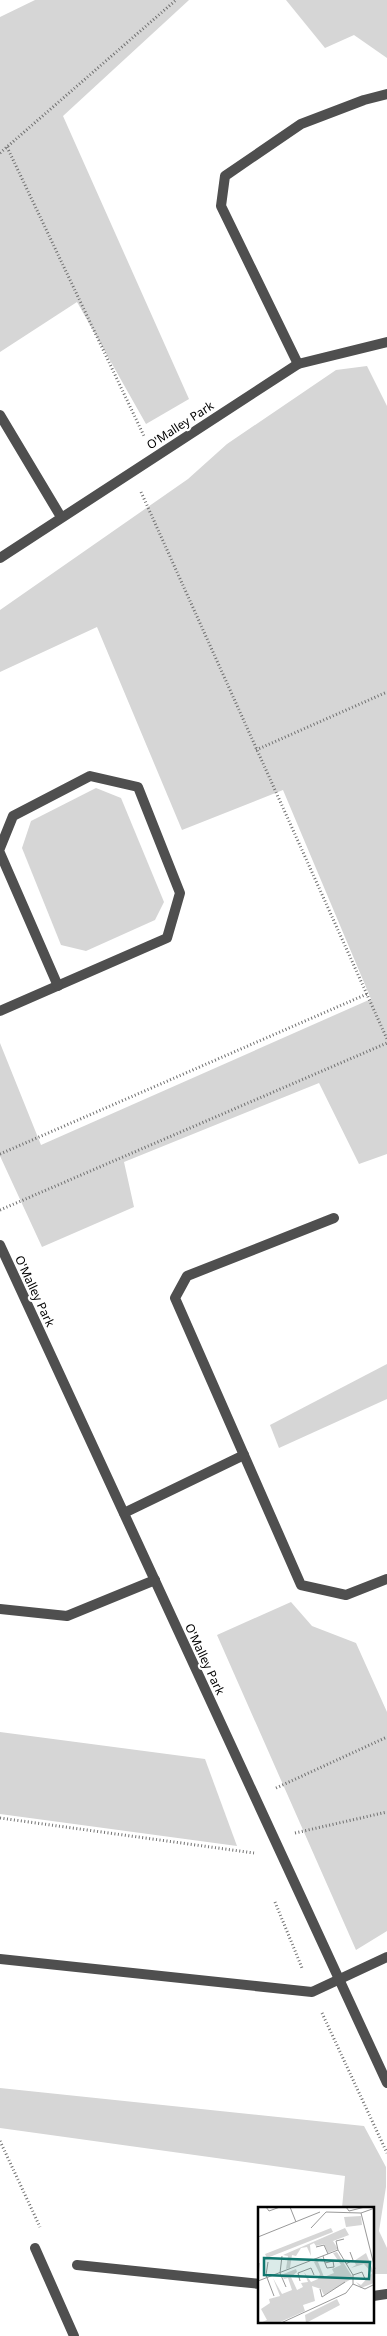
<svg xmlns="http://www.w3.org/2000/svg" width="387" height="2336" font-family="'Noto Sans',sans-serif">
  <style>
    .green { fill: #d6d6d6 }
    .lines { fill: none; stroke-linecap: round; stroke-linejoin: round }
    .path { stroke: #717171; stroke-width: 3; stroke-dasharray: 1 2.5; stroke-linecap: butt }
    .minor { stroke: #4f4f4f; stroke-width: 10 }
    .labels { text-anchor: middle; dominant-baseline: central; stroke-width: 4.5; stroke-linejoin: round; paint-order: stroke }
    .street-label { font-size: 12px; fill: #000; stroke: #fff }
    .inset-road { fill: none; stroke: #999; stroke-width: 1 }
    .view { fill: #0f766e; fill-opacity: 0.15; stroke: #0f766e; stroke-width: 2.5 }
    .inset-edge { fill: none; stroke: #000; stroke-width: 2.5 }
  </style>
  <rect width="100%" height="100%" fill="#fff"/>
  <g class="green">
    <polygon points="35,0 189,0 63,116 189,399 146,424 77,302 0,352 0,17"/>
    <polygon points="286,0 387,0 387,58 354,35 325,48"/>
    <polygon points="367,366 387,406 387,1154 359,1164 319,1083 124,1162 134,1207 42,1247 0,1156 0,1043 41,1145 371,999 283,790 182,830 97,627 0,672 0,610 188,479 227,444 336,370"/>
    <polygon points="96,788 121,798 164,902 155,920 86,951 61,945 22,848 31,821"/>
    <polygon points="387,1364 387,1399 279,1448 270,1425"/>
    <polygon points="291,1602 312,1626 356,1643 387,1712 387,1931 356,1950 217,1635"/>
    <polygon points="0,1732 205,1759 237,1846 0,1814"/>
    <polygon points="0,2088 364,2126 386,2167 386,2187 379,2231 387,2248 387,2274 373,2274 373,2208 342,2208 345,2176 0,2128"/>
  </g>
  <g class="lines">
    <g class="path">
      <polyline points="7,147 144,436"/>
      <polyline points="0,153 176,0"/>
      <polyline points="141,492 387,1039"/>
      <polyline points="256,750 387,692"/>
      <polyline points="0,1154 367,994"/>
      <polyline points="0,1210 387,1043"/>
      <polyline points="276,1788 387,1737"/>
      <polyline points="0,1818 254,1853"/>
      <polyline points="295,1833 387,1812"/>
      <polyline points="275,1902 302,1968"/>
      <polyline points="322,2013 387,2153"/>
      <polyline points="0,2141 40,2227"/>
    </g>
    <g class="minor">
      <polyline points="298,364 221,206 225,176 301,124 364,100 387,94"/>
      <polyline points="0,415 61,517"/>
      <polyline points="0,558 298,364 387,342"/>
      <polyline points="0,848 13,816 90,776 138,787 180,893 167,938 0,1011"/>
      <polyline points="0,853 58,986"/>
      <polyline points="334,1218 187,1276 175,1298 301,1585 346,1595 387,1579"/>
      <polyline points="0,1245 387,2083"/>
      <polyline points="124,1513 244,1455"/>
      <polyline points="0,1609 67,1616 155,1580"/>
      <polyline points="0,1959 312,1992 387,1957"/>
      <polyline points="35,2248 74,2336"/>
      <polyline points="77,2265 260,2284"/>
      <polyline points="373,2296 387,2294"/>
    </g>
  </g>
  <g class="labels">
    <g class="street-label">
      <text transform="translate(180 425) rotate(-33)">O'Malley Park</text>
      <text transform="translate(35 1291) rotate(65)">O'Malley Park</text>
      <text transform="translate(205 1659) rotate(65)">O'Malley Park</text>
    </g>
  </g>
  <g transform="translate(258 2207)">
    <rect width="116" height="116" fill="#fff"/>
    <path d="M103,9L104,18L88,20L86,10ZM73,21L75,25L9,51L7,47ZM87,21L91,28L75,34L80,42L70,46L66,37L58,39L56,36L52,38L53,49L49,40L43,41L38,49L34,48L32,61L28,62L30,49L25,48ZM79,45L95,71L66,88L63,82L54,79L57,94L45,98L47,104L20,116H2L9,113L3,102L12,96L11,92L22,89L15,71L24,87L34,83L30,71L26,72L23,68L38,62L39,65L33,70L39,83L45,80L43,76L50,75L46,65L53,75L60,72L62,67L56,55L64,51L60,55L66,70L76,66L74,62L83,58L75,46ZM108,46L116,66V76L103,81L98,75L103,78L114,66L106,57L93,61L98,58L96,54ZM79,92L82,98L48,116L47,108Z" fill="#d6d6d6"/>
    <path class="inset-road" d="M8,0L11,4L22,0M32,0L38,15M88,0L91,4L107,0M103,6L117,62M53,21L68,5L103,6L117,1M0,30L62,5M58,40L66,38L70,47M80,43L78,34L86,32M24,49L22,66L28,80M65,49L67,56L69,61L76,60L75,54L67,56M10,55L8,68L16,89M88,57L95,53L92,45M95,68L104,65L107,72M0,74L80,43L95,68V77L88,86L23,116M0,74L1,56M42,74L40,66L53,61L56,68M95,77L107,82L117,77M62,82L64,90L87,75"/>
    <path class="view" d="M6,51L112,55L111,72L6,68Z"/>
    <rect width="116" height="116" class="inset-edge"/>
  </g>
</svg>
